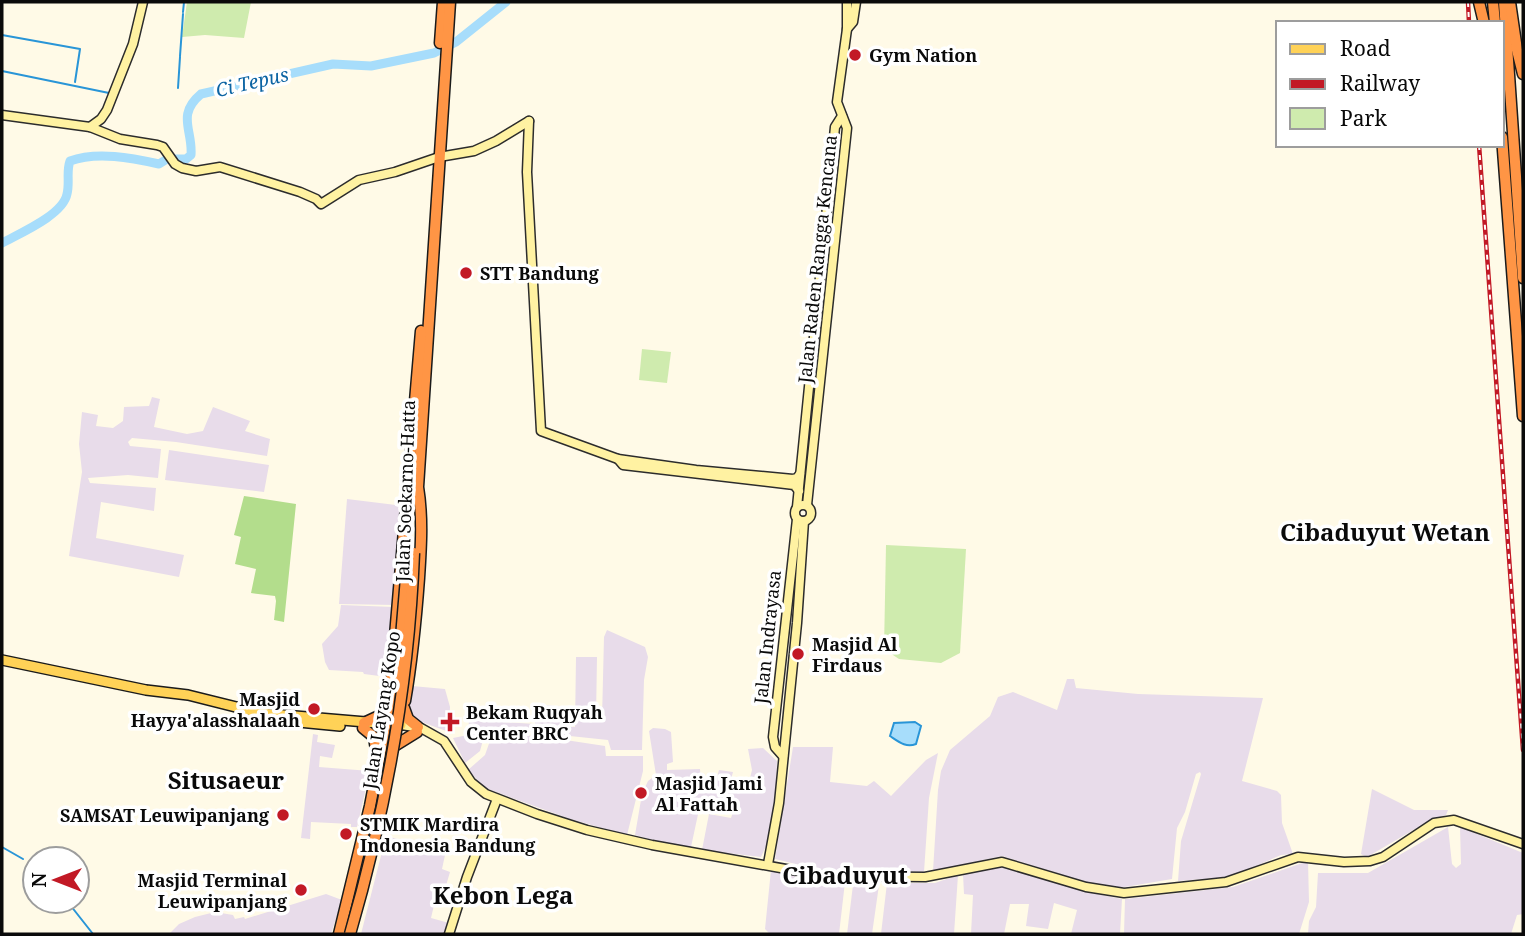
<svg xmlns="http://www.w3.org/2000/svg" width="1525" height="936" font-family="'Noto Serif',serif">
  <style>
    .industrial { fill: #e8dcea }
    .green { fill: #cfebae }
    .forest { fill: #b3dd8c }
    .water { fill: #a7ddfb; stroke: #2995d7; stroke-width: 2 }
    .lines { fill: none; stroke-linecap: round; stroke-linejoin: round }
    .stream { stroke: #2995d7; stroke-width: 2 }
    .river { stroke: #a7ddfb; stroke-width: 9 }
    .secondary-casing { stroke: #2c2c2c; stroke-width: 11 }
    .primary-casing { stroke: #1b1b1b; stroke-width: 12 }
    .highway-casing { stroke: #1b1b1b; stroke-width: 13 }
    .secondary { stroke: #fff2a2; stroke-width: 8 }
    .primary { stroke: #ffd257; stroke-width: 9 }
    .highway { stroke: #ff9545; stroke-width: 10 }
    .rail-casing { stroke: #c21925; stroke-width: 4.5 }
    .rail { stroke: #fff; stroke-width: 2; stroke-dasharray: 5; stroke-linecap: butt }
    .highway-bridge-casing { stroke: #1b1b1b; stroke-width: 13; stroke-linecap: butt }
    .highway-bridge { stroke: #ff9545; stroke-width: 10 }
    .poi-dot { fill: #c21925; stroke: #fff; stroke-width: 2.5 }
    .labels { text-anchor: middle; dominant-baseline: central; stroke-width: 7; stroke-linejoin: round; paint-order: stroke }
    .poi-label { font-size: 18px; font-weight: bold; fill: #0a0a0a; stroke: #fff; text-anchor: start }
    .street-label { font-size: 18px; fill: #0a0a0a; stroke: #fff }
    .water-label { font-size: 19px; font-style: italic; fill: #0c64a3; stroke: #fff }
    .district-label { font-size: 24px; font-weight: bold; fill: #0a0a0a; stroke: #fff }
  </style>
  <rect width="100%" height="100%" fill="#fffae7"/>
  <g class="industrial">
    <polygon points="152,397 160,399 154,427 187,434 203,431 213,407 250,421 245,431 270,439 267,456 176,442 132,438 128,442 130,446 161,449 158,478 128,475 88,478 90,483 156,488 154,511 101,502 96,538 184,555 179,577 69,556 82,472 79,444 82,412 98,415 96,426 113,428 123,421 124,407 149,406"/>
    <polygon points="169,450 269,465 264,492 165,480"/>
    <polygon points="347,499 404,506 395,605 339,604"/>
    <polygon points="341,605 394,607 387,677 364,674 363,672 329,670 325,662 322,644 338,626"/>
    <polygon points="607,630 645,647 648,657 644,680 642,750 611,750 608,740 494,728 486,729 480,751 465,763 453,738 468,735 469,720 535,724 536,704 564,707 564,726 575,727 576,657 597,657 596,718 602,719 604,637"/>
    <polygon points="1067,679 1074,679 1076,688 1138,694 1263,698 1242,781 1277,791 1281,795 1282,823 1293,854 1281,855 1231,877 1178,881 1181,841 1201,774 1200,772 1196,774 1185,812 1177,828 1172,879 1119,888 1092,884 1002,856 933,871 938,790 941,771 950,750 990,716 998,697 1013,692 1057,710"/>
    <polygon points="412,686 445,689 450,707 449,732 408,717"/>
    <polygon points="653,728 665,729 671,732 673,762 667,764 667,770 700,769 701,783 714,788 719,770 733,772 730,783 748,786 752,770 748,749 763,748 777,761 775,827 761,857 702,850 709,814 731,818 733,812 708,802 700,805 691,847 674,846 635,835 642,794 648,781 656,775 649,731"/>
    <polygon points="313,734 318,735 317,742 335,745 332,758 320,756 319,767 370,771 357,827 351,827 351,824 311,822 310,839 301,838"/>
    <polygon points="492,735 539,736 605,746 606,756 643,756 643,771 627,835 570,819 485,788 468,770 485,755"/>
    <polygon points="793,747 833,747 830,782 867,786 874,781 891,796 926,760 938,753 929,798 924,872 820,870 775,859"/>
    <polygon points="1372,789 1414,810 1448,810 1446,815 1427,822 1367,857 1361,854"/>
    <polygon points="1448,827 1452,864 1456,868 1461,864 1460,827 1523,853 1523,914 1517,915 1511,934 1308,934 1309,921 1316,907 1318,873 1368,873"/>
    <polygon points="386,836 440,850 440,853 445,855 442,869 450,872 445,889 438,888 431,918 449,923 446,934 361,934"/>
    <polygon points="1308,861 1309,902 1299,934 1124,934 1125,899 1233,887"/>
    <polygon points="1005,867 1087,892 1122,899 1120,934 1071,934 1077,910 1054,903 1048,929 1026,926 1029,904 1010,904 1004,934 971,934 973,895 964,894 963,874 983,868"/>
    <polygon points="771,870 820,883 845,882 839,934 770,934 765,929"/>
    <polygon points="958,875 954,934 881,934 887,883 935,883"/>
    <polygon points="853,885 879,885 872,934 847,934"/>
    <polygon points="326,894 342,900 331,934 169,934 179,924 195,917 215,912 233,915 235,919 244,917 245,919"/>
  </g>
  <g class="green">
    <polygon points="187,2 251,2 244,38 205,35 182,37"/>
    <polygon points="642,349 671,352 667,383 639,380"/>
    <polygon points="886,545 966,549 960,653 941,663 899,659 884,649"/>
  </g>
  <polygon class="forest" points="244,496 296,504 284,622 274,620 276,601 275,596 251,593 256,569 235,564 241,537 234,535"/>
  <path class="water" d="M915,722L921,726L916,744C906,748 899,742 890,736L894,723Z"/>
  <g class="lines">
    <g class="stream">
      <polyline points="183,12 184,2"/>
      <polyline points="2,35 80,49 75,82"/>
      <polyline points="180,56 183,14"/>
      <polyline points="2,71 109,93"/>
      <polyline points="178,88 180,57"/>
      <polyline points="2,847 23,859"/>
      <polyline points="31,863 35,865"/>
      <polyline points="67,901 93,934"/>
    </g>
    <path class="river" d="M2,243C20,233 63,215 67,194C70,182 66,172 70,161C97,151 132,158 159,164L167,159H186L191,155C193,130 176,115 201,94L333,64L371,66L434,53L456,42L506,2"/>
    <defs>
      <g id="secondary">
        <polyline points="847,29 853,22 856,2"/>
        <polyline points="2,115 90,127 120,139 157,145 163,147 175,164 182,168 196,171 220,167 300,192 316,199 321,204 359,180 395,172 439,157 474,151 496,141 529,121"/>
        <polyline points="529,121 527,172 541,431 618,459 696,470 793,479 797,478 800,474"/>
        <polyline points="90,127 101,119 107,110 133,44 143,2"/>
        <polyline points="618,459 623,465 794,485 799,491"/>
        <circle cx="803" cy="513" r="8"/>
        <polyline points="807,505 847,128 837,102 847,29 847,2"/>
        <polyline points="797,507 835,127 842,116"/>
        <polyline points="401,725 421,728 444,741 471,782 486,794 537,814 587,830 652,845 825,876 925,877 1002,862 1086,887 1124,893 1226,882 1298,857 1344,862 1370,861 1383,857 1434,823 1454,820 1523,844"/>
        <polyline points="783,756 775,747 773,737 797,519"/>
        <polyline points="768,864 779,803 797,623 804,521"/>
        <polyline points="449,934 467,877 497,799"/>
      </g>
      <g id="primary">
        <polyline points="2,660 146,690 188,695 260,713 401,725"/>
        <polyline points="257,718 340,726"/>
      </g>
      <g id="highway">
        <polyline points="1479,2 1484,23"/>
        <polyline points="1493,2 1495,23"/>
        <polyline points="1504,2 1523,278"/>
        <polyline points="1510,2 1517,50 1523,74"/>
        <polyline points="440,43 443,2"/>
        <polyline points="1502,137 1523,416"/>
        <path d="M405,701C412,660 416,619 419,578C421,547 423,518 418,487L450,2"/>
        <polyline points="404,708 408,719 418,727"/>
        <polyline points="364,723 379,716 389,706"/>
        <polyline points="363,728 374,737 377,756"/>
        <polyline points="396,745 417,732"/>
        <polyline points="339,934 370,806 389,706 421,331"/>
      </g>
    </defs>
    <use href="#secondary" class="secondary-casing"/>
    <use href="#primary" class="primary-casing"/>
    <use href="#highway" class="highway-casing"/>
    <use href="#secondary" class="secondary"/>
    <use href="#primary" class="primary"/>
    <use href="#highway" class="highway"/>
    <defs>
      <g id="rail">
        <polyline points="1468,2 1469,23"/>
        <polyline points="1479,145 1523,750"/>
      </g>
    </defs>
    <use href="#rail" class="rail-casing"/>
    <use href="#rail" class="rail"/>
    <defs>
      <g id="highway-bridge">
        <polyline points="397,684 407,566"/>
        <path d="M350,934C386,810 409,682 414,553"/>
      </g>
    </defs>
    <use href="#highway-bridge" class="highway-bridge-casing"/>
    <use href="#highway-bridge" class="highway-bridge"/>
  </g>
  <g class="poi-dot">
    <circle cx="855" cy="55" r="7"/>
    <circle cx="466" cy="273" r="7"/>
    <circle cx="798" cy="654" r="7"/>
    <circle cx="314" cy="709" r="7"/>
    <path d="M446.5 711.5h7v7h7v7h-7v7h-7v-7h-7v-7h7z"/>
    <circle cx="641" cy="793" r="7"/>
    <circle cx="283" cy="815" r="7"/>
    <circle cx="346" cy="834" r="7"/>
    <circle cx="301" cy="890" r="7"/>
  </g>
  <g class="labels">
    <g class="poi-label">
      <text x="869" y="55">Gym Nation</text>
      <text x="480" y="273">STT Bandung</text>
      <text x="812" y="644">Masjid Al<tspan x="812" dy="21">Firdaus</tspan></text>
      <text x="300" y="699" text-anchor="end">Masjid<tspan x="300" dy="21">Hayya'alasshalaah</tspan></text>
      <text x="466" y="712">Bekam Ruqyah<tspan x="466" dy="21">Center BRC</tspan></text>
      <text x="655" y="783">Masjid Jami<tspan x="655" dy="21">Al Fattah</tspan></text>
      <text x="269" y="815" text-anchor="end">SAMSAT Leuwipanjang</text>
      <text x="360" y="824">STMIK Mardira<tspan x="360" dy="21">Indonesia Bandung</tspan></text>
      <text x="287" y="880" text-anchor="end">Masjid Terminal<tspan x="287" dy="21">Leuwipanjang</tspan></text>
    </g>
    <g class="street-label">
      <text transform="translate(817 259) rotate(-84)">Jalan Raden Rangga Kencana</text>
      <text transform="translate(405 491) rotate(-88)">Jalan Soekarno-Hatta</text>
      <text transform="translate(767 637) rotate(-84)">Jalan Indrayasa</text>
      <text transform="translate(381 710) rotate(-81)">Jalan Layang Kopo</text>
    </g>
    <g class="water-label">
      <text transform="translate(252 82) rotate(-13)">Ci Tepus</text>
    </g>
    <g class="district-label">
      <text x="1385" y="531">Cibaduyut Wetan</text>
      <text x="226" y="779">Situsaeur</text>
      <text x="845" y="874">Cibaduyut</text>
      <text x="503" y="894">Kebon Lega</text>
    </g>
  </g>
  <rect width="1525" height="936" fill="none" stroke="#0a0a0a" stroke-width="7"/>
  <rect x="1276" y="21" width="228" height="126" fill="#ffffff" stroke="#9d9d9d" stroke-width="2"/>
  <rect x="1290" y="44" width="35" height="10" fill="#ffd257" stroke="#9d9d9d" stroke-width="2"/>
  <text x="1340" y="56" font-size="21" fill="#0a0a0a">Road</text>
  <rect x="1290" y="79" width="35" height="10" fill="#c21925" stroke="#9d9d9d" stroke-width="2"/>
  <text x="1340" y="91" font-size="21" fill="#0a0a0a">Railway</text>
  <rect x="1290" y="108" width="35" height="21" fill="#cfebae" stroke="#9d9d9d" stroke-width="2"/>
  <text x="1340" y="126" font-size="21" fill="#0a0a0a">Park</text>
  <g transform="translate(56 880) rotate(270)"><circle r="33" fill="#ffffff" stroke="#9d9d9d" stroke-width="2"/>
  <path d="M0-5L12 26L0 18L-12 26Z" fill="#c21925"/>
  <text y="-10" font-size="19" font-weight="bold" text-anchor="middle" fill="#0a0a0a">N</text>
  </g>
</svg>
